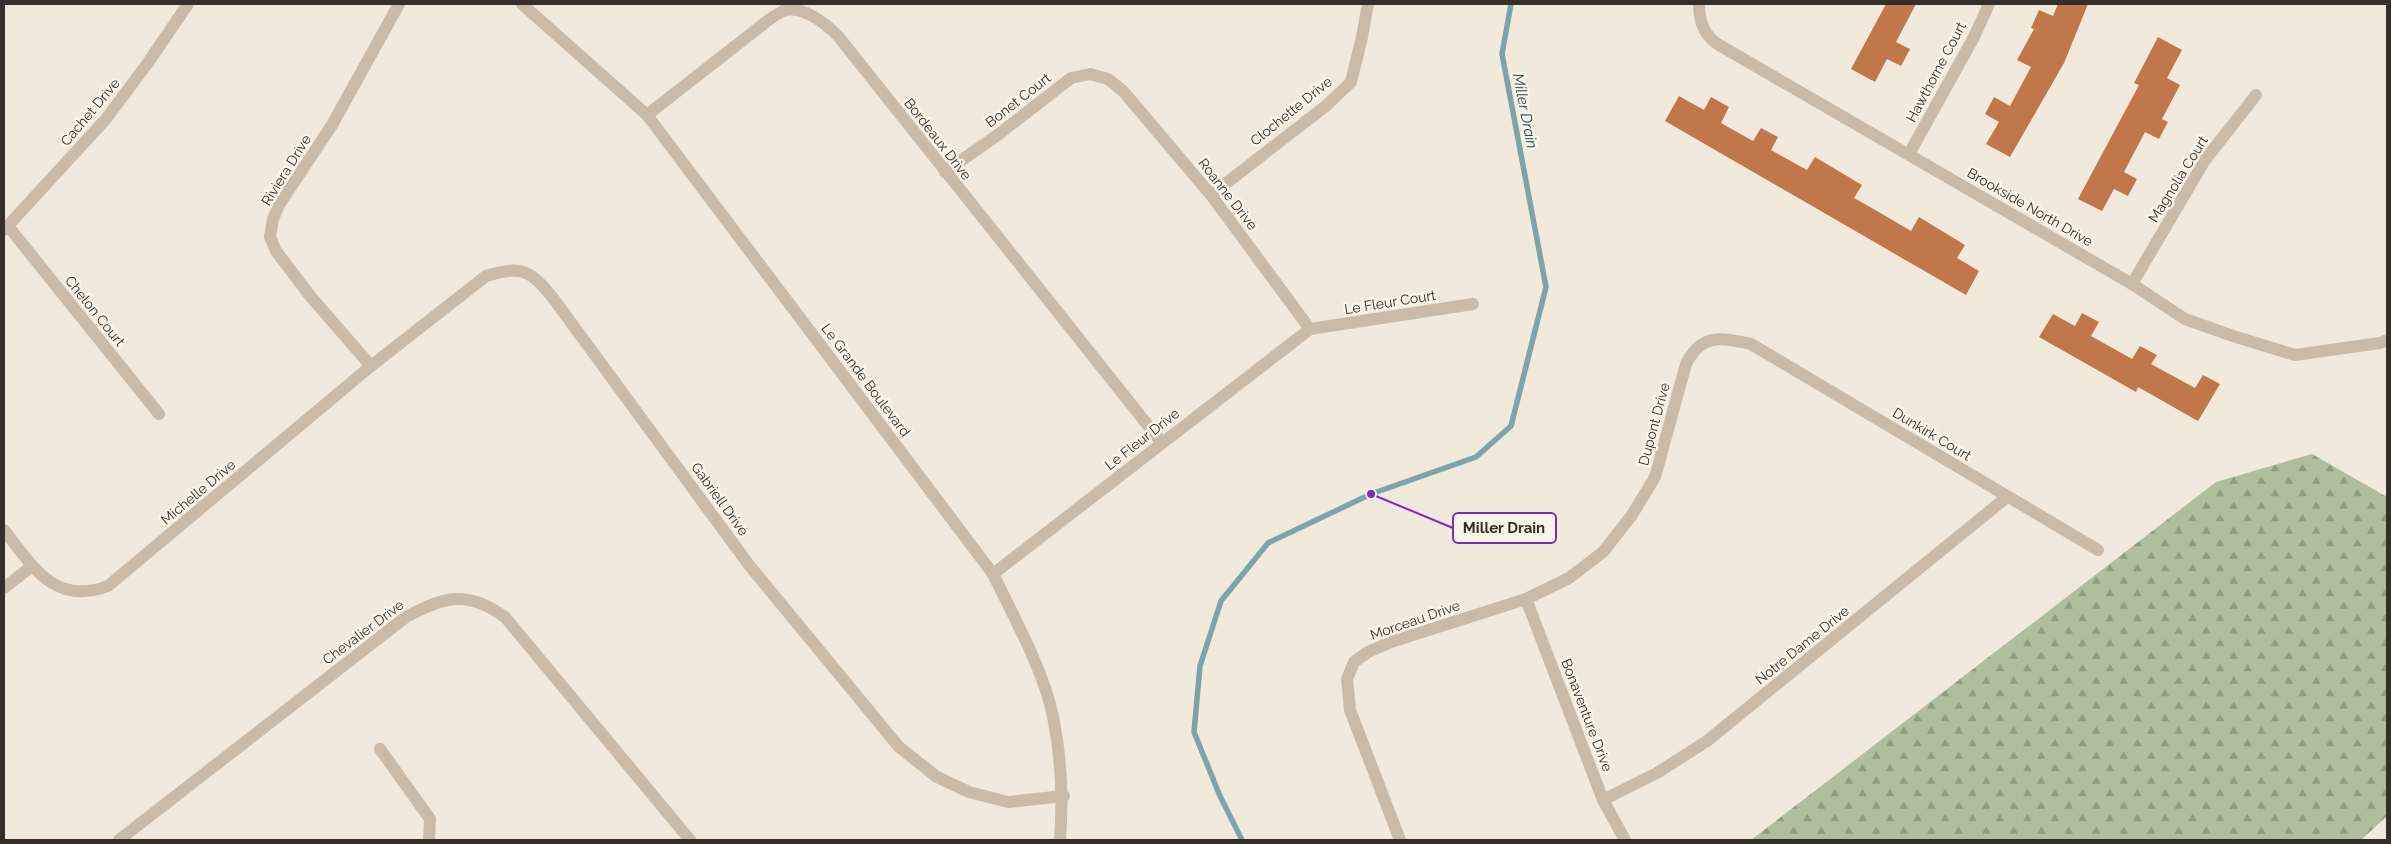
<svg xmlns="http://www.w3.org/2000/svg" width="2391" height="844" font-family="Raleway,sans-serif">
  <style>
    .forest { fill: url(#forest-firs) }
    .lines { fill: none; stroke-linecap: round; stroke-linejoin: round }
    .stream { stroke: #7ca4ad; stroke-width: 5.5 }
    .building { fill: #c1774a }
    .street { stroke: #c9bba8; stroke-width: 12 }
    .labels { text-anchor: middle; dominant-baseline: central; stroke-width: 5; stroke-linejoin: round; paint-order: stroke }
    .street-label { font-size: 14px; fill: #362e28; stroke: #f9f3e8 }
    .water-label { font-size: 15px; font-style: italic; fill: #1f4b55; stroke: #f9f3e8 }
    .leader { fill: none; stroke: #7b2cbf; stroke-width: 2 }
    .callout-dot { fill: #7b2cbf; stroke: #f9f3e8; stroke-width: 2 }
    .callout { fill: #f9f3e8; stroke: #7b2cbf; stroke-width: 2 }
    .callout-label { font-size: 15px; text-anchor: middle; font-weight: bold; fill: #362e28 }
  </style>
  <defs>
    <pattern id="forest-firs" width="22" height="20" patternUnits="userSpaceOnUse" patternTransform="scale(1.25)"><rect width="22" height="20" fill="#afbf9d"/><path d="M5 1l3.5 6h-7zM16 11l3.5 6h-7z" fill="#8f9c80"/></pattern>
  </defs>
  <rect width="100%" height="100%" fill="#f1eadc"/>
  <polygon class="forest" points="2312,454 2387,497 2387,816 2361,840 1751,840 2216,482"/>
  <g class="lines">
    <polyline class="stream" points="1242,840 1220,796 1194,732 1200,666 1221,601 1268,543 1371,494 1476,457 1511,426 1546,287 1502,54 1511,4"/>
  </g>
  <g class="building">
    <polygon points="1886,4 1916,4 1896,42 1910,49 1901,66 1887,59 1875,82 1851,69"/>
    <polygon points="2058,4 2088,4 2064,63 2010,157 1986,144 1999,122 1985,114 1994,97 2010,106 2031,67 2017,60 2034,29 2031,28 2039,10 2053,16"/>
    <polygon points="2158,37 2182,50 2167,78 2180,85 2162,119 2168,122 2159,139 2145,132 2124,172 2137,179 2128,196 2114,189 2102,211 2078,199 2139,85 2134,83"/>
    <polygon points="1679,96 1704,110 1711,97 1729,107 1721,123 1753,141 1761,128 1778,137 1771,150 1807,170 1815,157 1862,185 1854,198 1877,211 1911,231 1919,217 1965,245 1957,258 1979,271 1966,295 1665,121"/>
    <polygon points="2082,313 2099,322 2091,336 2132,359 2140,346 2157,355 2151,364 2195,388 2203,375 2220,384 2198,421 2138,387 2136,392 2039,337 2053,314 2075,326"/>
  </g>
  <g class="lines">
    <g class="street">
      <path d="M522,4L647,115L993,574C1014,617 1046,675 1054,722C1062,763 1063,799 1060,840"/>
      <path d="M1699,4C1699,21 1704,36 1719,45L2132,284L2185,319L2233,336L2295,355L2380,343L2387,340"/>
      <path d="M647,115L766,22C771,18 777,14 783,11C802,4 826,24 838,36L1162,443"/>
      <polyline points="1909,154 1974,37 1989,4"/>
      <polyline points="945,172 999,134 1071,78 1090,74 1108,79 1123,91 1211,195 1310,329"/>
      <polyline points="1211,195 1327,105 1351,82 1362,37 1368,4"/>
      <polyline points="8,226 159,414"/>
      <polyline points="4,230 106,119 147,64 188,4"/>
      <polyline points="2132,284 2205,160 2256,95"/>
      <polyline points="371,366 311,297 276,251 270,237 273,219 279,205 332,125 399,4"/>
      <path d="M4,530C33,567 55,606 108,586L371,366L486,276C522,265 530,270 553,298L749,565L899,747L937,777L969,792L1008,802L1064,796"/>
      <polyline points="993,574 1310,329 1473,304"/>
      <polyline points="4,588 32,566"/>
      <polyline points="1526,599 1603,800 1625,840"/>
      <polyline points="380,749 430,819 429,840"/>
      <polyline points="1603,800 1657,773 1707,741 2007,497"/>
      <path d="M119,840L406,617C445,596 467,590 505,617L690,840"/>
      <path d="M1400,840L1350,710L1347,679L1354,662L1368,652L1391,642L1526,599L1569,578L1603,552L1632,515L1655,477L1686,364C1702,332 1722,338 1751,344L2098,550"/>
    </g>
  </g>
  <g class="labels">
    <g class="street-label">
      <text transform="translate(1936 72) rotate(-62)">Hawthorne Court</text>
      <text transform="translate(1018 100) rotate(-38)">Bonet Court</text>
      <text transform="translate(1291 111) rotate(-39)">Clochette Drive</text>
      <text transform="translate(90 112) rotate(-50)">Cachet Drive</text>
      <text transform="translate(938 139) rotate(52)">Bordeaux Drive</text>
      <text transform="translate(286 170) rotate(-58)">Riviera Drive</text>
      <text transform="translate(2178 179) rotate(-58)">Magnolia Court</text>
      <text transform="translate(1228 194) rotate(52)">Roanne Drive</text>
      <text transform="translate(2030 207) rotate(30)">Brookside North Drive</text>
      <text transform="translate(1390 302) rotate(-9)">Le Fleur Court</text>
      <text transform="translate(95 311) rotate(51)">Chelon Court</text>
      <text transform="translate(866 380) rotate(53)">Le Grande Boulevard</text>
      <text transform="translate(1654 424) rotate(-75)">Dupont Drive</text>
      <text transform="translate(1932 434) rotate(31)">Dunkirk Court</text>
      <text transform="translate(1142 439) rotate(-38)">Le Fleur Drive</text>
      <text transform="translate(198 492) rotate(-40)">Michelle Drive</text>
      <text transform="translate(720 499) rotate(54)">Gabriell Drive</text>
      <text transform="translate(1415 620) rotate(-19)">Morceau Drive</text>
      <text transform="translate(363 632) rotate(-37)">Chevalier Drive</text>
      <text transform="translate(1802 645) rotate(-39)">Notre Dame Drive</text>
      <text transform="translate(1587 715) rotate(69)">Bonaventure Drive</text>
    </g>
    <g class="water-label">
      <text transform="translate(1525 111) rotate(79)">Miller Drain</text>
    </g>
  </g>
  <path class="leader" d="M1371 494L1453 528"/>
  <circle class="callout-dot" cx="1371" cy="494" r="5"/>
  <rect class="callout" x="1453" y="513" width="103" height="30" rx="5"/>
  <g class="callout-label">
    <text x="1504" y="533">Miller Drain</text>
  </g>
  <rect width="2391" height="844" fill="none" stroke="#362e28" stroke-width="10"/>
</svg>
